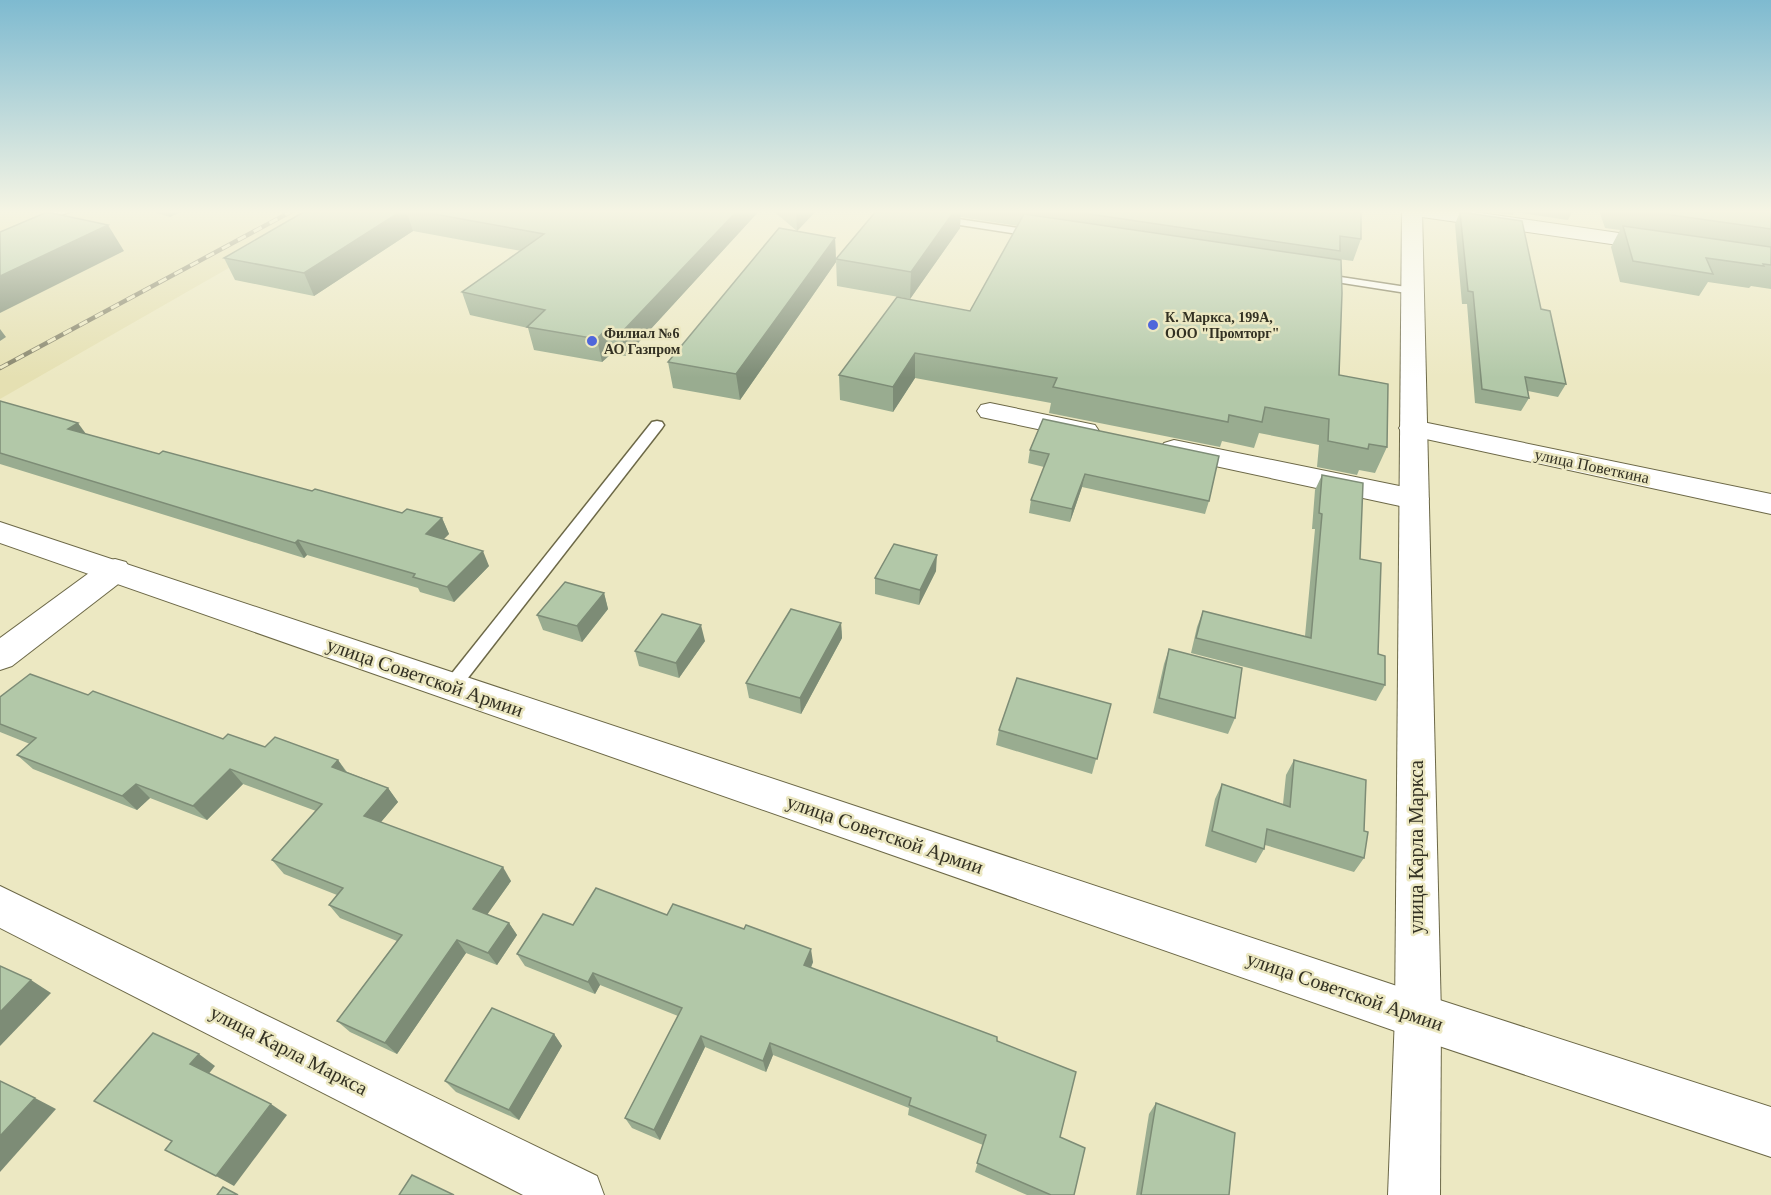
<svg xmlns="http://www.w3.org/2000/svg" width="1771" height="1195" font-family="Georgia,serif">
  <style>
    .built { fill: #e5e0b2 }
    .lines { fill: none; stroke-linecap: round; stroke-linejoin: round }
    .lane-casing { stroke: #6c6847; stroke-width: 3 }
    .street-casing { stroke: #6c6847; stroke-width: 2 }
    .secondary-casing { stroke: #6c6847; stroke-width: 2 }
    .primary-casing { stroke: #6c6847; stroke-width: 2 }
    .lane { fill: #fff; fill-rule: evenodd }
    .street { fill: #fff; fill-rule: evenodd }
    .secondary { fill: #fff; fill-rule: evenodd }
    .primary { fill: #fff; fill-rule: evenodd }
    .rail-casing { stroke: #85836a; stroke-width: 4.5 }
    .rail { stroke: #ece8c2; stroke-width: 3; stroke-dasharray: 9; stroke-linecap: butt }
    .wall { fill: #99ac90 }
    .shaded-wall { fill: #7d8c76 }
    .building { fill: #b2c8a8; stroke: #7d8c76; stroke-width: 1.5 }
    .poi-dot { fill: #4f66db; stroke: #ece8c2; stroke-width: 2 }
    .labels { text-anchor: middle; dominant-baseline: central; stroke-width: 5; stroke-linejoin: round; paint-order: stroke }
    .far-poi-label { font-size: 14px; font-weight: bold; fill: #333123; stroke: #ece8c2; text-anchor: start }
    .street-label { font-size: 16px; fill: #333123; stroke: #ece8c2 }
    .near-street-label { font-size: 20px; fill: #333123; stroke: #ece8c2 }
  </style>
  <rect width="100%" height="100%" fill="#ece8c2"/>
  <polygon class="built" points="0,210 330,210 0,399"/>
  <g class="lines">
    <defs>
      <g id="lane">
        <polygon points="59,210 73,210 0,242 0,235"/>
        <polygon points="938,216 1037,231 1042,234 1037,237 934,221 934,217"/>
        <polygon points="1321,274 1413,288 1419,291 1413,294 1317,279 1317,275"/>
        <polygon points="657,421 662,422 664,425 662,428 457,692 451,694 445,692 442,687 445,682 652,422"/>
      </g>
      <g id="street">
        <polygon points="1405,210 1460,210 1660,239 1668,240 1671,245 1668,250 1660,251 1415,216 1408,214"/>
        <polygon points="990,403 1095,425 1099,431 1095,437 1085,439 981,417 977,411 981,405"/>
        <polygon points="1413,420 1771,494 1771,514 1403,434 1399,428 1403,422"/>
        <polygon points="1174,440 1414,489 1425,492 1429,499 1425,506 1414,509 1164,455 1160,449 1164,443"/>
        <polygon points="115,559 126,562 131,570 126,578 12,666 0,670 0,638 104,562"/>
        <polygon points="0,886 597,1176 604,1195 523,1195 0,928"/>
        <polygon points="1418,993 1435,999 1441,1016 1440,1195 1388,1195 1395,1016 1401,999"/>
      </g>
      <polygon id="secondary" points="1402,210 1422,210 1441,1016 1435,1033 1418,1039 1401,1033 1395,1016"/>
      <polygon id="primary" points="0,522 1418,993 1771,1107 1771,1157 1418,1039 0,543"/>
    </defs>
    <use href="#lane" class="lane-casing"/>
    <use href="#street" class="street-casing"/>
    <use href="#secondary" class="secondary-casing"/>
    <use href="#primary" class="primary-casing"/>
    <use href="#lane" class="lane"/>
    <use href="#street" class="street"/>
    <use href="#secondary" class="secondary"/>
    <use href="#primary" class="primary"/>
    <defs>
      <polyline id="rail" points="0,368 294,210"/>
    </defs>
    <use href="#rail" class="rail-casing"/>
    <use href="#rail" class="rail"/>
  </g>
  <g class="wall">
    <polygon points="147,210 184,210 170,217"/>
    <polygon points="307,210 760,210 626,356 611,354 602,362 534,350 528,328 470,315 462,292 521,251 413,231 314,296 235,280 224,258"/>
    <polygon points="772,210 817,210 797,231 835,238 836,262 740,400 673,388 668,362 797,231"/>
    <polygon points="877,210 1361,210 1361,239 1353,261 1338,259 1337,260 1339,375 1387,447 1375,473 1359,470 1357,475 1317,467 1319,445 1259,433 1254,448 1222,441 1220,447 1049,413 1051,403 915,378 893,412 840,400 839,375 970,311 1018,226 960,217 960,228 910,299 837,286 836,259"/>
    <polygon points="1474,210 1573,210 1568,220 1514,212 1513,215"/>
    <polygon points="1602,210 1771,210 1771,289 1751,286 1749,288 1708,282 1699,296 1620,282 1611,247 1620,230 1605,228 1600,213"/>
    <polygon points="1460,212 1541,309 1566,384 1558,397 1528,391 1529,398 1521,411 1475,403 1467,304 1462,304 1455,224"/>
    <polygon points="0,401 85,434 159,454 402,513 442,518 449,534 443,539 489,566 454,602 420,592 418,588 307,555 304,558 0,464"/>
    <polygon points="1043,419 1209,501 1205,514 1082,487 1070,522 1029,513 1031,500 1044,467 1028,463 1030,450"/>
    <polygon points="1322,475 1360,559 1385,685 1376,701 1191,653 1197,627 1203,611 1305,636 1315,529 1312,529 1315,490"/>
    <polygon points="936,571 919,605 875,594 875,578"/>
    <polygon points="604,593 608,609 582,642 543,630 537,615"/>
    <polygon points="841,623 842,638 801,714 749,698 746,683"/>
    <polygon points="705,641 679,678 639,666 635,651"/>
    <polygon points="1169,649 1235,718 1228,734 1153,713 1164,664"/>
    <polygon points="88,695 223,739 265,747 338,760 347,772 388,788 398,802 381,822 511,881 487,914 509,923 517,935 497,965 466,953 397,1054 350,1032 337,1021 397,941 340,918 329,905 337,895 284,874 272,860 316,811 243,784 207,820 150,798 137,810 33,769 17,755 30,744 0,732 0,697"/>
    <polygon points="1111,704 1092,774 996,745 999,730"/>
    <polygon points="1294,760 1364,858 1354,872 1265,845 1264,849 1256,863 1205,846 1215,799 1222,784 1283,804 1286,775"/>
    <polygon points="667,915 813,962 811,968 997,1041 1060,1137 1074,1195 1027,1195 975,1172 983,1145 908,1115 909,1108 773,1055 766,1072 705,1047 660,1140 632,1128 625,1118 678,1016 600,985 595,994 525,966 517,954 573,925"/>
    <polygon points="554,1034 562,1046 519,1120 456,1092 445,1081"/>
    <polygon points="1156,1103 1229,1195 1136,1195 1149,1114"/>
  </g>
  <g class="shaded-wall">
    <polygon points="166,210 184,210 170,217"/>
    <polygon points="403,210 406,210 413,231 314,296 304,273"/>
    <polygon points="738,210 760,210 626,356 621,333"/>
    <polygon points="796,210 817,210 797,231"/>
    <polygon points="955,210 961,210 960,228 910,299 911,272"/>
    <polygon points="108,225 124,251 0,313 0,276"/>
    <polygon points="835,238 836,262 740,400 736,374"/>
    <polygon points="0,329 6,337 0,341"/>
    <polygon points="605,330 611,354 602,362 597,339"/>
    <polygon points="915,353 915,378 893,412 893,387"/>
    <polygon points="78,423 89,438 68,429"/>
    <polygon points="1085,474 1082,487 1070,522 1072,509"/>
    <polygon points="442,518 449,534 433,550 426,534"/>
    <polygon points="298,540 307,555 304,558 295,543"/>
    <polygon points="483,551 489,566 454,602 447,587"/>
    <polygon points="937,555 936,571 919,605 920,590"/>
    <polygon points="604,593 608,609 582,642 577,626"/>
    <polygon points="841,623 842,638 801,714 800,698"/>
    <polygon points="701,625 705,641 679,678 676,663"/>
    <polygon points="338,760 348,775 332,767"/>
    <polygon points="230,769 243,784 207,820 193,806"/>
    <polygon points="136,784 150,798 137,810 122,796"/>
    <polygon points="388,788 398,802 375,829 364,816"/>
    <polygon points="503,867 511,881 482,922 473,909"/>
    <polygon points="509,923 517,935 497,965 488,953"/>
    <polygon points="457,940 466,953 397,1054 385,1043"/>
    <polygon points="811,949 813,962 806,978 804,965"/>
    <polygon points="593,973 600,985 595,994 588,982"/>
    <polygon points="31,980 51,993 0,1046 0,1012"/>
    <polygon points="554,1034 562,1046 519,1120 509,1110"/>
    <polygon points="701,1036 705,1047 660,1140 654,1130"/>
    <polygon points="770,1043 773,1055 766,1072 763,1061"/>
    <polygon points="199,1054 215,1066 207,1076 190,1064"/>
    <polygon points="35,1098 56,1109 0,1172 0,1136"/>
    <polygon points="271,1104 287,1115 234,1186 216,1176"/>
  </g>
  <g class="building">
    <polygon points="307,210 403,210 304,273 224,258"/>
    <polygon points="412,210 738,210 621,333 605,330 597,339 527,327 545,310 462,292 544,234"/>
    <polygon points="877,210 955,210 911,272 836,259"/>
    <polygon points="1062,210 1361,210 1361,239 1340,236 1340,251"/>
    <polygon points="1636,210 1771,210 1771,229"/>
    <polygon points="47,212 108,225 0,276 0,232"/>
    <polygon points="1460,212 1522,221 1541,309 1550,311 1566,384 1525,377 1529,398 1482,389 1473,292 1468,291"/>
    <polygon points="1024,214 1341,260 1342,293 1339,375 1388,384 1387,447 1369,444 1368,449 1328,441 1329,419 1265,407 1262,422 1229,415 1228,422 1053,387 1057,378 915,353 893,387 839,375 897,297 970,311"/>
    <polygon points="1623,226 1771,247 1771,265 1763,264 1764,266 1706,258 1713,274 1633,261"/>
    <polygon points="779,228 835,238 736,374 668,362"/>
    <polygon points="0,401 78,423 68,429 159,454 163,451 312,491 315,489 402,513 407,509 442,518 426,534 483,551 447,587 413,577 415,574 298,540 295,543 0,453"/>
    <polygon points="1043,419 1219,456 1209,501 1085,474 1072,509 1031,500 1049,454 1030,450"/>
    <polygon points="1322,475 1363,483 1360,559 1381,563 1378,654 1385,656 1385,685 1196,638 1203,611 1311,638 1322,514 1319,513"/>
    <polygon points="894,544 937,555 920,590 875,578"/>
    <polygon points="565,582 604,593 577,626 537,615"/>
    <polygon points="791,609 841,623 800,698 746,683"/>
    <polygon points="662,614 701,625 676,663 635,651"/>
    <polygon points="1169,649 1242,668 1235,718 1159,698"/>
    <polygon points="30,674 88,695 93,691 223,739 228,734 265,747 275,737 338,760 332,767 388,788 364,816 503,867 473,909 509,923 488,953 457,940 385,1043 337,1021 402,935 329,905 343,888 272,860 322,804 230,769 193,806 136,784 122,796 17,755 36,738 0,724 0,697"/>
    <polygon points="1017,678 1111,704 1097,759 999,730"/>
    <polygon points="1294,760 1366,780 1364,831 1368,832 1364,858 1267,829 1264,849 1212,831 1222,784 1290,807"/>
    <polygon points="596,888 667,915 673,904 744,929 746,925 811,949 804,965 997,1037 997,1041 1076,1072 1060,1137 1085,1148 1074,1195 1051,1195 977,1163 986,1135 909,1105 911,1098 770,1043 763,1061 701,1036 654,1130 625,1118 682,1008 593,973 588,982 517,954 543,914 573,925"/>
    <polygon points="0,966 31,980 0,1012"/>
    <polygon points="492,1008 554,1034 509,1110 445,1081"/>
    <polygon points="153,1033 199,1054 190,1064 271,1104 216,1176 165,1150 172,1141 94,1101"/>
    <polygon points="0,1081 35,1098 0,1136"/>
    <polygon points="1156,1103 1235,1133 1229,1195 1141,1195"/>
    <polygon points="412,1175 454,1195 399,1195"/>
    <polygon points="223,1187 238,1195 217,1195"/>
  </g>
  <linearGradient id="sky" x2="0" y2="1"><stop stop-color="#7ebad0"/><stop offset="0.56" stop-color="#f6f5e4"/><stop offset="1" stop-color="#f6f5e4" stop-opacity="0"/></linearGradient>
  <rect width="1771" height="378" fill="url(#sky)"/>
  <g class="poi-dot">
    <circle cx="1153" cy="325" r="6"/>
    <circle cx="592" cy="341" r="6"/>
  </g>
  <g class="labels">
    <g class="far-poi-label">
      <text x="1165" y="317">К. Маркса, 199А,<tspan x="1165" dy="16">ООО "Промторг"</tspan></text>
      <text x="604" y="333">Филиал №6<tspan x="604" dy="16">АО Газпром</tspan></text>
    </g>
    <g class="street-label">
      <text transform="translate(1592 466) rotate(12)">улица Поветкина</text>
    </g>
    <g class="near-street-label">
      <text transform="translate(425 677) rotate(19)">улица Советской Армии</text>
      <text transform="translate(885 834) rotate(19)">улица Советской Армии</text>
      <text transform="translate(1416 847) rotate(-90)">улица Карла Маркса</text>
      <text transform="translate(1345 991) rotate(19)">улица Советской Армии</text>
      <text transform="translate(289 1050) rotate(27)">улица Карла Маркса</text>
    </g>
  </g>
</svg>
